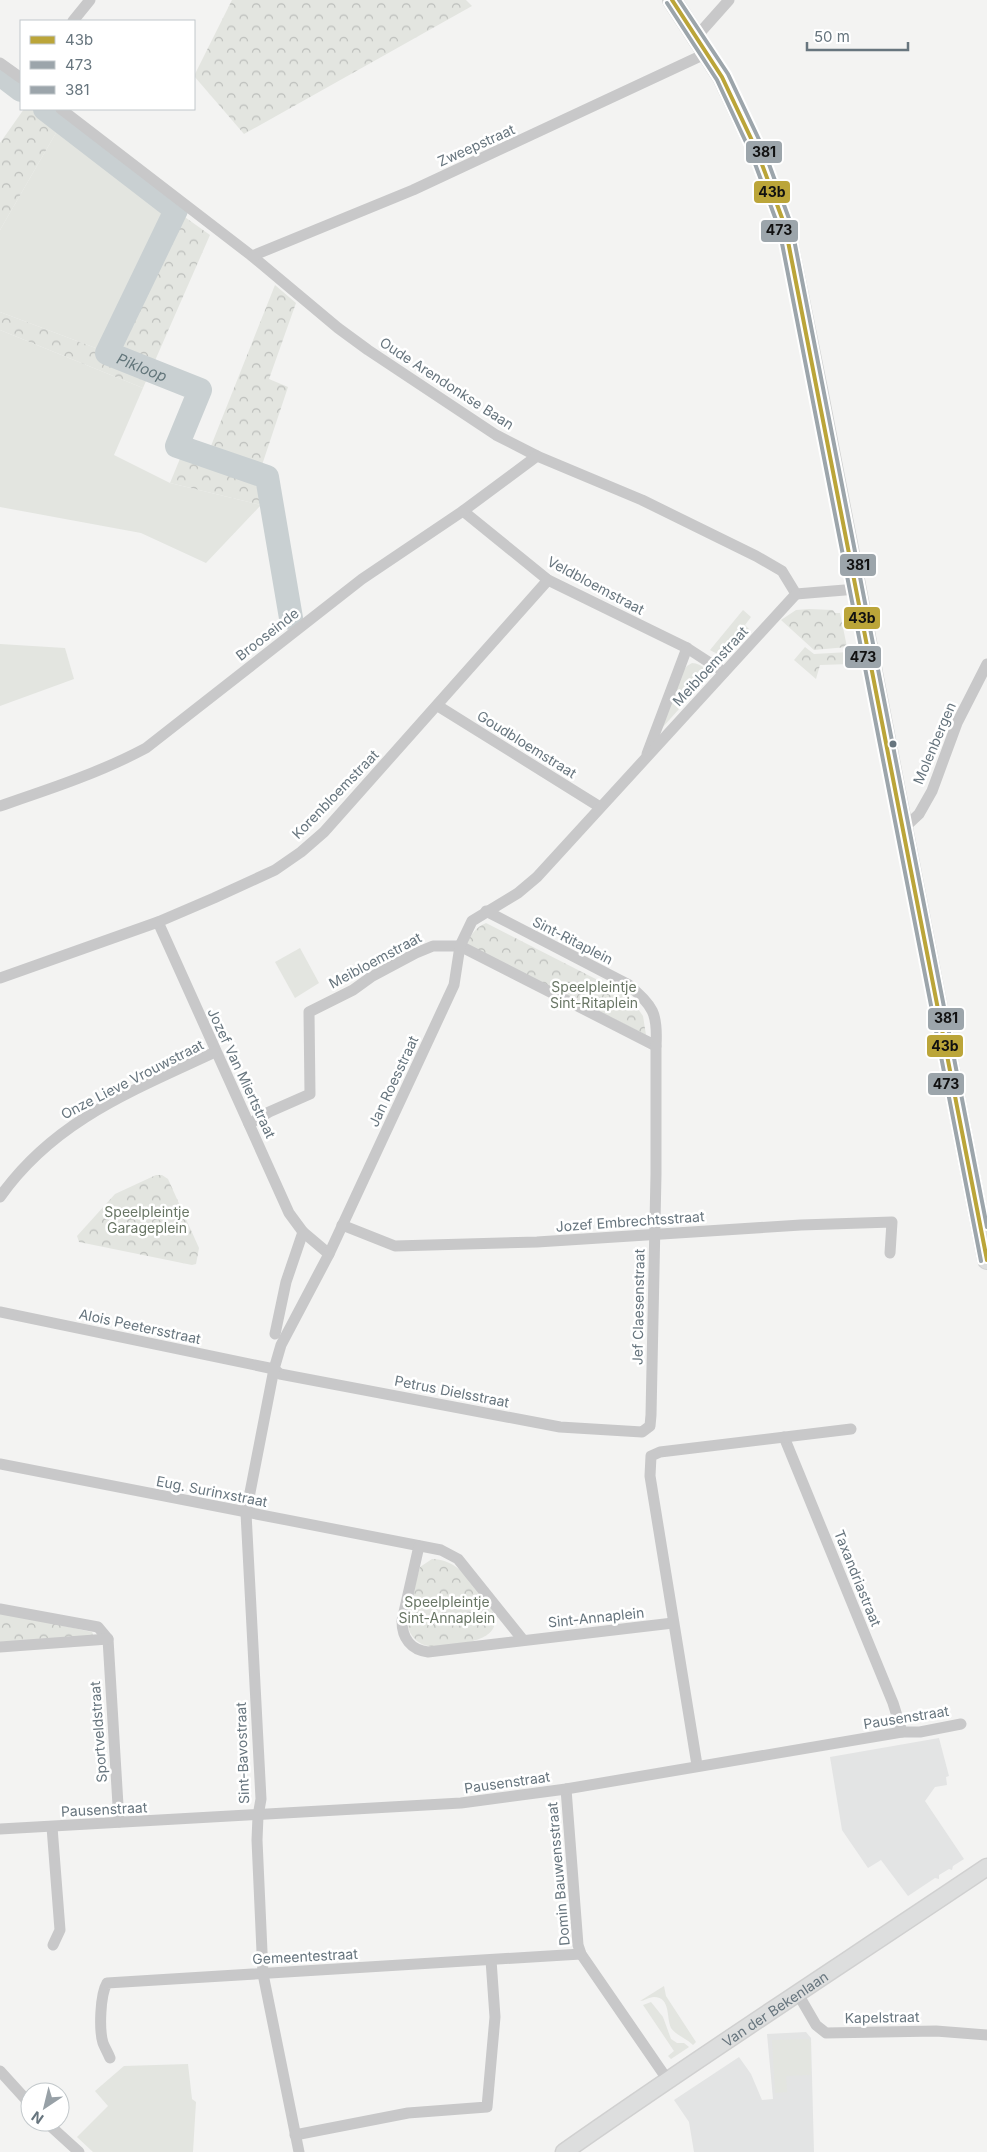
<svg xmlns="http://www.w3.org/2000/svg" width="987" height="2152" font-family="Inter,sans-serif">
  <style>
    .built { fill: #e3e4e4 }
    .grass { fill: #e3e5e0 }
    .forest { fill: url(#forest-crowns) }
    .lines { fill: none; stroke-linecap: round; stroke-linejoin: round }
    .river { stroke: #c9d0d2; stroke-width: 24 }
    .secondary-casing { stroke: #d0d0d0; stroke-width: 19 }
    .primary-casing { stroke: #d0d1d1; stroke-width: 20 }
    .street { stroke: #c8c8c9; stroke-width: 11 }
    .secondary { stroke: #dddede; stroke-width: 16 }
    .primary { stroke: #dddede; stroke-width: 18 }
    .bus-1-casing { stroke: #fff; stroke-width: 8 }
    .bus-2-casing { stroke: #fff; stroke-width: 8 }
    .bus-3-casing { stroke: #fff; stroke-width: 8 }
    .bus-1 { stroke: #bba539; stroke-width: 4 }
    .bus-2 { stroke: #9ca5ab; stroke-width: 4 }
    .bus-3 { stroke: #9ca5ab; stroke-width: 4 }
    .bus-dot { fill: #67757e; stroke: #fff; stroke-width: 2 }
    .labels { text-anchor: middle; dominant-baseline: central; stroke-width: 5; stroke-linejoin: round; paint-order: stroke }
    .street-label { font-size: 14px; fill: #67757e; stroke: #fff }
    .park-label { font-size: 14px; fill: #697665; stroke: #fff }
    .water-label { font-size: 15px; font-style: italic; fill: #63767b; stroke: #fff }
    .line-badge { stroke: #fff; stroke-width: 2 }
    .pale-badge-label { font-size: 14px; text-anchor: middle; font-weight: bold; fill: #111 }
  </style>
  <defs>
    <pattern id="forest-crowns" width="20" height="18" patternUnits="userSpaceOnUse" patternTransform="scale(1.25)"><rect width="20" height="18" fill="#e3e5e0"/><path d="M2 6a3 3 0 1 1 6 0M12 15a3 3 0 1 1 6 0" fill="none" stroke="#bcbebb"/></pattern>
  </defs>
  <rect width="100%" height="100%" fill="#f3f3f2"/>
  <g class="built">
    <polygon points="939,1738 949,1776 946,1777 947,1785 935,1787 925,1801 964,1859 953,1866 952,1870 949,1869 939,1875 939,1879 935,1878 908,1896 881,1860 868,1868 842,1830 830,1757"/>
    <polygon points="806,2032 811,2038 814,2152 694,2152 689,2122 674,2100 739,2057 751,2074 762,2100 773,2099 767,2034"/>
  </g>
  <g class="grass">
    <polygon points="60,126 165,208 101,350 0,312 0,230"/>
    <polygon points="0,330 143,388 114,455 170,483 261,505 206,563 141,533 0,507"/>
    <path d="M743,610L751,617L745,625L749,629C738,641 727,662 710,650Z"/>
    <polygon points="0,644 65,648 74,679 0,706"/>
    <path d="M692,663C703,664 708,670 705,680L662,728L682,672L687,666Z"/>
    <polygon points="300,948 319,983 295,998 275,962"/>
    <path d="M664,1986L666,1996L696,2042L693,2045C686,2038 677,2036 671,2028C666,2018 671,1997 654,1997C649,1997 644,2001 640,2001Z"/>
    <polygon points="651,2002 663,2017 671,2039 677,2043 684,2043 689,2047 671,2059 668,2056 674,2051 643,2005"/>
    <polygon points="809,2039 811,2043 811,2075 786,2076 787,2092 775,2093 772,2040"/>
    <polygon points="188,2064 192,2099 196,2102 193,2152 93,2152 77,2137 108,2106 95,2091 124,2066"/>
  </g>
  <g class="forest">
    <polygon points="232,0 466,0 472,6 244,134 194,76"/>
    <polygon points="24,109 38,109 60,126 0,230 0,143"/>
    <polygon points="165,208 182,215 210,235 143,388 0,330 0,312 101,350"/>
    <polygon points="275,285 296,303 269,379 288,387 257,480 267,488 261,505 170,483 186,444 209,451"/>
    <polygon points="809,609 833,610 835,613 840,613 847,647 814,650 781,620 796,610"/>
    <polygon points="805,647 814,654 849,652 850,664 820,665 816,679 794,660"/>
    <path d="M486,923L629,996L643,1016L646,1035L470,946L466,943C472,934 476,927 486,923Z"/>
    <polygon points="156,1175 162,1175 168,1179 199,1248 196,1264 192,1265 79,1242 77,1236 115,1194"/>
    <path d="M432,1559C453,1560 462,1571 475,1586C480,1593 488,1599 491,1607C506,1636 475,1642 455,1644C447,1645 436,1647 428,1646C420,1645 412,1638 409,1630C404,1615 416,1582 420,1567Z"/>
    <polygon points="0,1612 92,1632 93,1634 92,1636 0,1642"/>
  </g>
  <g class="lines">
    <g class="river">
      <polyline points="0,74 21,90"/>
      <path id="s1" d="M45,109L176,210L107,353L200,390L177,446L267,477L291,618"/>
    </g>
    <defs>
      <g id="secondary">
        <path id="s2" d="M564,2152C703,2054 846,1962 987,1867"/>
      </g>
      <polyline id="primary" points="672,0 722,77 757,151 785,226 818,389 987,1260"/>
    </defs>
    <use href="#secondary" class="secondary-casing"/>
    <use href="#primary" class="primary-casing"/>
    <g class="street">
      <polyline points="73,21 90,0"/>
      <polyline points="697,36 729,0"/>
      <polyline points="0,63 21,78"/>
      <polyline points="61,109 252,256 338,328 368,350 496,435 537,456 642,500 756,556 782,571 796,594 857,589"/>
      <polyline points="252,256 413,190 707,53"/>
      <polyline points="463,511 548,580 687,648 724,672"/>
      <polyline points="438,706 600,807"/>
      <polyline points="647,754 687,648"/>
      <path d="M0,806C50,789 99,773 146,748L362,579L463,511L537,456"/>
      <polyline points="903,829 919,814 932,791 957,723 987,664"/>
      <polyline points="158,922 289,1213 303,1232 329,1254"/>
      <polyline points="0,978 158,922 214,898 275,870 301,852 324,832 548,580"/>
      <path d="M249,1124L269,1112L310,1094L309,1012L353,990L371,977L416,953L433,946H460L656,1046C658,1012 653,1007 629,985L486,911"/>
      <path d="M0,1197C54,1120 134,1090 215,1052"/>
      <polyline points="342,1225 395,1246 537,1242 801,1225 892,1222 890,1253"/>
      <polyline points="0,1312 274,1369 280,1374 560,1427 642,1432 650,1426 651,1415 656,1174 656,1046"/>
      <polyline points="275,1334 286,1282 303,1232"/>
      <polyline points="784,1437 893,1703 902,1732"/>
      <polyline points="0,1464 441,1550 458,1559 523,1640"/>
      <path d="M419,1546L402,1621C402,1638 411,1650 428,1652L673,1623"/>
      <polyline points="0,1609 98,1627 108,1639 119,1822"/>
      <polyline points="0,1647 108,1639"/>
      <polyline points="697,1765 650,1476 651,1456 660,1452 851,1429"/>
      <polyline points="566,1789 578,1945 581,1954 667,2079"/>
      <polyline points="52,1827 60,1930 53,1945"/>
      <polyline points="0,1829 461,1803 566,1789 902,1732 920,1732 961,1724"/>
      <polyline points="798,1994 816,2025 826,2033 936,2031 987,2035"/>
      <path d="M110,2058C108,2053 105,2048 103,2043C99,2030 100,1995 107,1983L581,1954"/>
      <polyline points="0,2071 30,2104"/>
      <polyline points="46,2122 79,2152"/>
      <polyline points="295,2135 408,2113 487,2107 495,2017 491,1960"/>
      <polyline points="299,2152 263,1974 257,1840 258,1816 261,1799 246,1513 274,1369 281,1345 329,1254 454,985 460,946 472,921 518,893 537,877 796,594"/>
    </g>
    <use href="#secondary" class="secondary"/>
    <use href="#primary" class="primary"/>
    <defs>
      <polyline id="bus-1" points="672,0 722,77 757,151 785,226 987,1260"/>
      <polyline id="bus-2" points="667,3 717,80 751,153 779,228 981,1261"/>
      <polyline id="bus-3" points="679,0 728,74 763,148 791,224 987,1227"/>
    </defs>
    <use href="#bus-1" class="bus-1-casing"/>
    <use href="#bus-2" class="bus-2-casing"/>
    <use href="#bus-3" class="bus-3-casing"/>
    <use href="#bus-1" class="bus-1"/>
    <use href="#bus-2" class="bus-2"/>
    <use href="#bus-3" class="bus-3"/>
  </g>
  <circle class="bus-dot" cx="893" cy="744" r="4.5"/>
  <g class="labels">
    <g class="street-label">
      <text transform="translate(476 145) rotate(-24)">Zweepstraat</text>
      <text transform="translate(447 383) rotate(33)">Oude Arendonkse Baan</text>
      <text transform="translate(596 585) rotate(28)">Veldbloemstraat</text>
      <text transform="translate(267 634) rotate(-38)">Brooseinde</text>
      <text transform="translate(710 666) rotate(-47)">Meibloemstraat</text>
      <text transform="translate(934 743) rotate(-67)">Molenbergen</text>
      <text transform="translate(527 744) rotate(32)">Goudbloemstraat</text>
      <text transform="translate(335 794) rotate(-46)">Korenbloemstraat</text>
      <text transform="translate(573 940) rotate(27)">Sint-Ritaplein</text>
      <text transform="translate(375 960) rotate(-28)">Meibloemstraat</text>
      <text transform="translate(242 1073) rotate(65)">Jozef Van Miertstraat</text>
      <text transform="translate(132 1079) rotate(-27)">Onze Lieve Vrouwstraat</text>
      <text transform="translate(393 1081) rotate(-65)">Jan Roesstraat</text>
      <text transform="translate(630 1221) rotate(-4)">Jozef Embrechtsstraat</text>
      <text transform="translate(638 1307) rotate(-89)">Jef Claesenstraat</text>
      <text transform="translate(140 1326) rotate(12)">Alois Peetersstraat</text>
      <text transform="translate(452 1391) rotate(11)">Petrus Dielsstraat</text>
      <text transform="translate(212 1491) rotate(11)">Eug. Surinxstraat</text>
      <text transform="translate(858 1578) rotate(68)">Taxandriastraat</text>
      <text transform="translate(596 1617) rotate(-6)">Sint-Annaplein</text>
      <text transform="translate(906 1717) rotate(-9)">Pausenstraat</text>
      <text transform="translate(98 1732) rotate(-94)">Sportveldstraat</text>
      <text transform="translate(242 1753) rotate(-92)">Sint-Bavostraat</text>
      <text transform="translate(507 1782) rotate(-8)">Pausenstraat</text>
      <text transform="translate(104 1809) rotate(-3)">Pausenstraat</text>
      <text transform="translate(558 1874) rotate(-95)">Domin Bauwensstraat</text>
      <text transform="translate(305 1956) rotate(-3)">Gemeentestraat</text>
      <text stroke="none"><textPath href="#s2" startOffset="255">Van der Bekenlaan</textPath></text>
      <text transform="translate(882 2017) rotate(-1)">Kapelstraat</text>
    </g>
    <g class="park-label">
      <text x="594" y="986">Speelpleintje<tspan x="594" dy="16">Sint-Ritaplein</tspan></text>
      <text x="147" y="1211">Speelpleintje<tspan x="147" dy="16">Garageplein</tspan></text>
      <text x="447" y="1601">Speelpleintje<tspan x="447" dy="16">Sint-Annaplein</tspan></text>
    </g>
    <g class="water-label">
      <text stroke="none"><textPath href="#s1" startOffset="362">Pikloop</textPath></text>
    </g>
  </g>
  <g class="line-badge">
    <rect x="745" y="140" width="38" height="24" rx="5" fill="#9ca5ab"/>
    <rect x="753" y="180" width="38" height="24" rx="5" fill="#bba539"/>
    <rect x="760" y="219" width="39" height="24" rx="5" fill="#9ca5ab"/>
    <rect x="839" y="553" width="38" height="24" rx="5" fill="#9ca5ab"/>
    <rect x="843" y="606" width="38" height="24" rx="5" fill="#bba539"/>
    <rect x="844" y="645" width="38" height="24" rx="5" fill="#9ca5ab"/>
    <rect x="927" y="1007" width="38" height="24" rx="5" fill="#9ca5ab"/>
    <rect x="926" y="1034" width="38" height="24" rx="5" fill="#bba539"/>
    <rect x="927" y="1072" width="38" height="24" rx="5" fill="#9ca5ab"/>
  </g>
  <g class="pale-badge-label">
    <text x="764" y="157">381</text>
    <text x="772" y="197">43b</text>
    <text x="779" y="235">473</text>
    <text x="858" y="570">381</text>
    <text x="862" y="623">43b</text>
    <text x="863" y="662">473</text>
    <text x="946" y="1023">381</text>
    <text x="945" y="1051">43b</text>
    <text x="946" y="1089">473</text>
  </g>
  <rect x="20" y="20" width="175" height="90" fill="#ffffff" stroke="#c2c8cb"/>
  <rect x="30" y="36" width="25" height="8" fill="#bba539" stroke="#c2c8cb"/>
  <text x="65" y="45" font-size="15" fill="#67757e">43b</text>
  <rect x="30" y="61" width="25" height="8" fill="#9ca5ab" stroke="#c2c8cb"/>
  <text x="65" y="70" font-size="15" fill="#67757e">473</text>
  <rect x="30" y="86" width="25" height="8" fill="#9ca5ab" stroke="#c2c8cb"/>
  <text x="65" y="95" font-size="15" fill="#67757e">381</text>
  <g transform="translate(45 2107) rotate(215)"><circle r="24" fill="#ffffff" stroke="#c2c8cb"/>
  <path d="M0-4L9 19L0 12L-9 19Z" fill="#98a1a7"/>
  <text y="-8" font-size="14" font-weight="bold" text-anchor="middle" fill="#67757e">N</text>
  </g>
  <path d="M807 42v8h101v-8" fill="none" stroke="#67757e" stroke-width="2.5"/>
  <text x="814" y="42" font-size="15" fill="#67757e" stroke="#ffffff" stroke-width="4" paint-order="stroke">50 m</text>
</svg>
